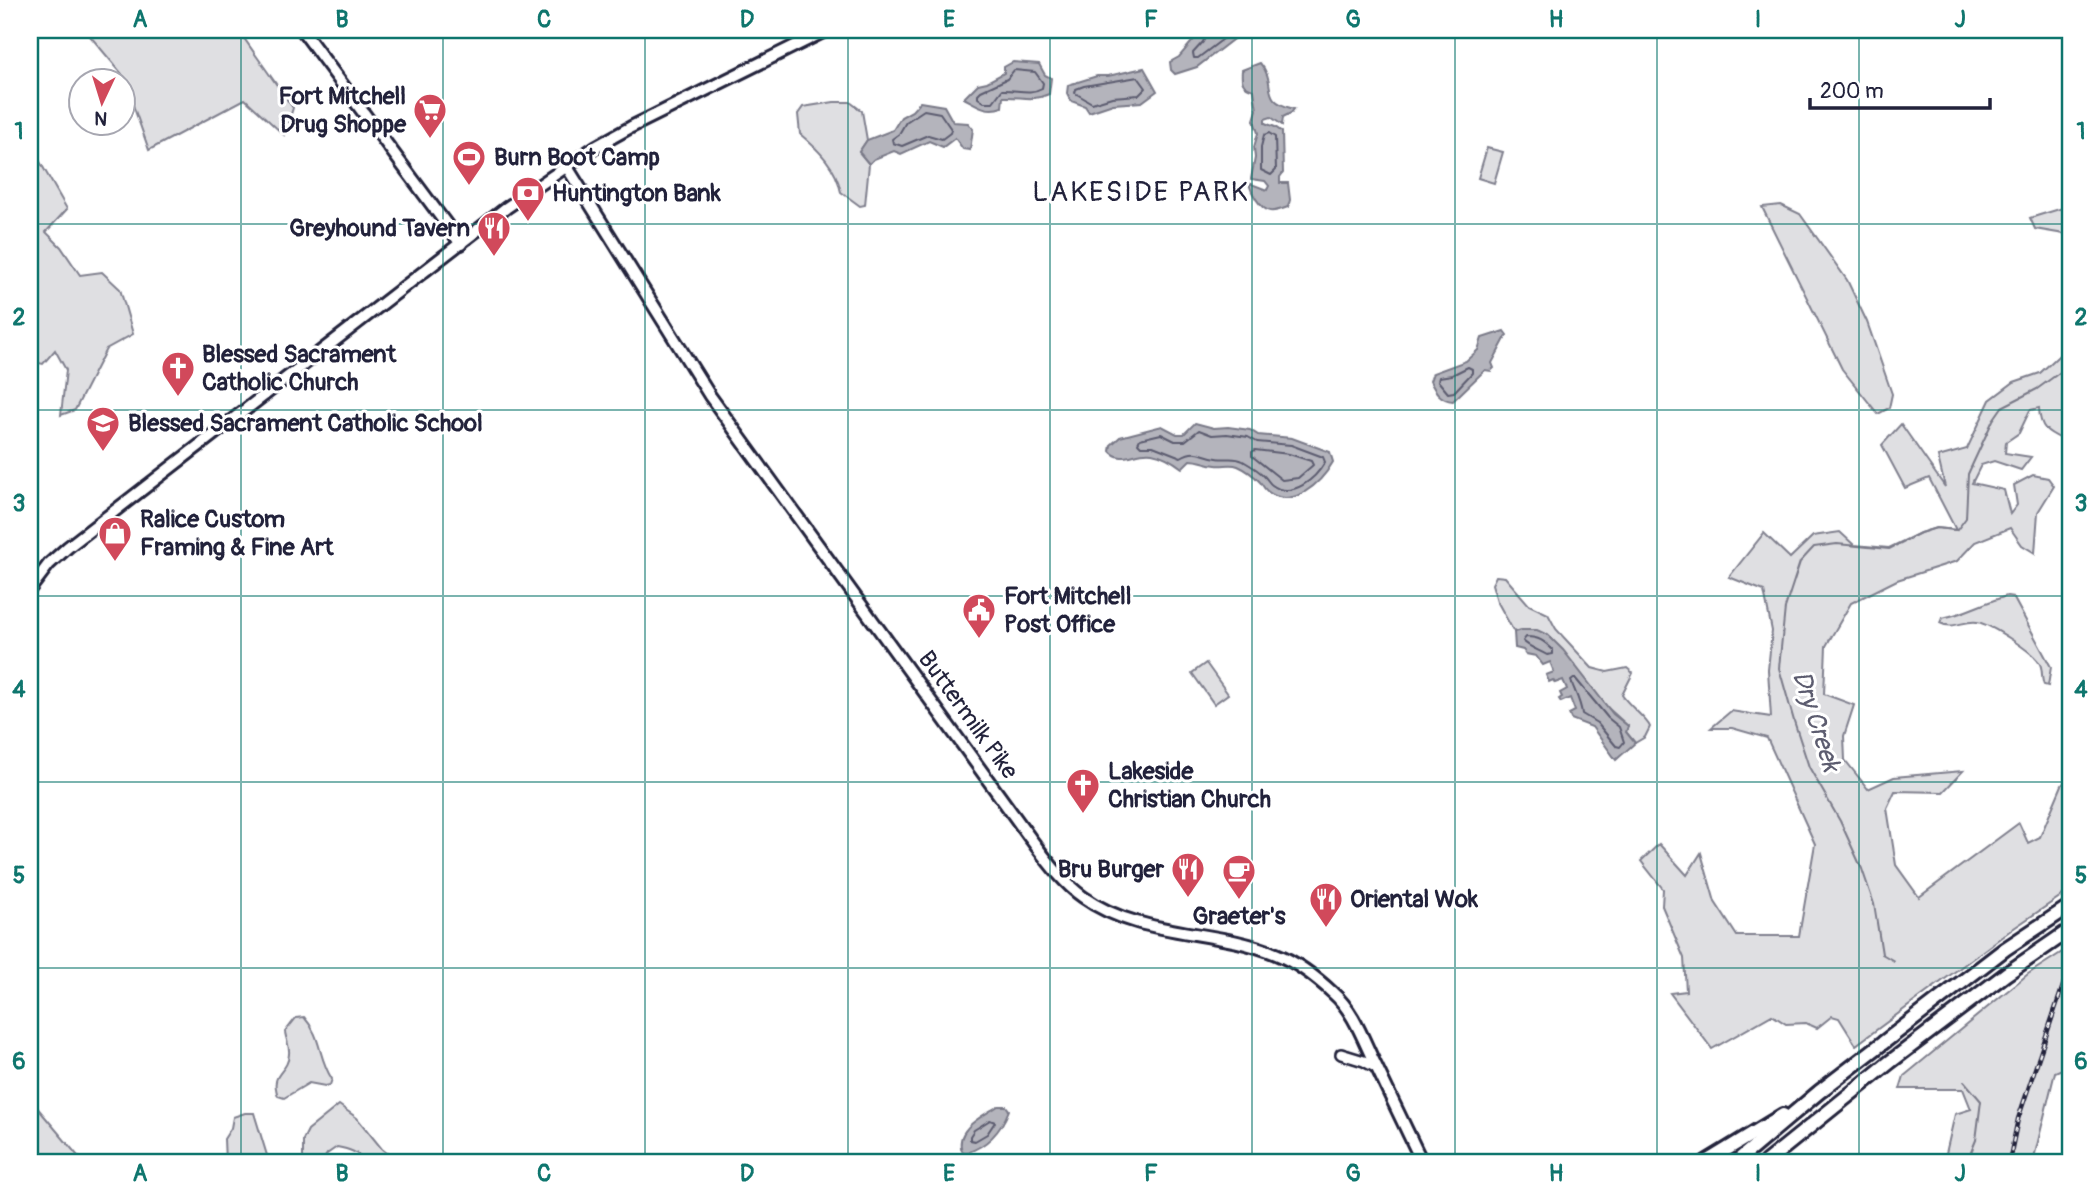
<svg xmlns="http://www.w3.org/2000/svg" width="2100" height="1192" font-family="Pangolin,sans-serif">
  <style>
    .green { fill: #dfdfe2; stroke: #80808e; stroke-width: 2 }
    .water { fill: #b4b4bc; stroke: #7a7a88; stroke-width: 2 }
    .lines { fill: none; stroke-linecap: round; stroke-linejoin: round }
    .shore { stroke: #5c5c6f; stroke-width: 2 }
    .stream { stroke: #7a7a88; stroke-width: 2 }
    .minor-casing { stroke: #22223b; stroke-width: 14 }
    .major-casing { stroke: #22223b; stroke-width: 16 }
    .highway-casing { stroke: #22223b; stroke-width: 18 }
    .minor { stroke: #fff; stroke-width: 9 }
    .major { stroke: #fff; stroke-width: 10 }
    .highway { stroke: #fff; stroke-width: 12 }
    .rail-casing { stroke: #22223b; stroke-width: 4.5 }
    .rail { stroke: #fff; stroke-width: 2; stroke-dasharray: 5; stroke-linecap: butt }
    .grid { fill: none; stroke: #0f766e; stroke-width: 2; stroke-opacity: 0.55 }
    .labels { text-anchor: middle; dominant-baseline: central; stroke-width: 6; stroke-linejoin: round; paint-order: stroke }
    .poi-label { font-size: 24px; font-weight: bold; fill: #22223b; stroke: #fff; text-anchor: start }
    .street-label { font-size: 24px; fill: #22223b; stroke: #fff }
    .water-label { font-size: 26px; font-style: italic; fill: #5c5c6f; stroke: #fff }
    .quarter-label { font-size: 28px; letter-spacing: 2px; fill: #22223b; stroke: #fff }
    .neatline { fill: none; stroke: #0f766e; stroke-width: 2.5 }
    .grid-label { font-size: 23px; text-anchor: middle; font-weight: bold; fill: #0f766e }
  </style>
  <rect width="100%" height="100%" fill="#fff"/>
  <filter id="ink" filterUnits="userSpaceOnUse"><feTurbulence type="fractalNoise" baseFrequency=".0143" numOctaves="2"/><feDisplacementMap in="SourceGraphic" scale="14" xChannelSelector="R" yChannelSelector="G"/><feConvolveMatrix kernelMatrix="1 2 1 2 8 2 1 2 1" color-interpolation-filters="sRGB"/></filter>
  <g filter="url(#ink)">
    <g class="green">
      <polygon points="85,30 222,30 241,34 293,108 284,135 245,99 149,150 122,74"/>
      <path d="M834,102H850L862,111L867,140L859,152L869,164L865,205L860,206L841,192C836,167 819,150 800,134L798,114L803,107Z"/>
      <polygon points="1487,148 1503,152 1494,183 1478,178"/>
      <polygon points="35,153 67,209 46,232 61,247 80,275 102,272 120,289 133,334 106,349 75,410 61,415 66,370 55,350 43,364 30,361 30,156"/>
      <polygon points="2070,189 2070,235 2035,229 2030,218 2063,208"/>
      <polygon points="1781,205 1800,214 1847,280 1867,322 1892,394 1889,408 1878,414 1842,369 1762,207"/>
      <path d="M2070,345V443C2050,433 2040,432 2039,408L2030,410L2019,433L2006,442L2005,453L2031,457L2021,470L1994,461L1981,465L1972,483L2004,490L2010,514L2017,505L2014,485L2033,475L2048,478L2054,486L2038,512L2035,553L2022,545L2010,528L1975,542L1957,561L1897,580L1851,603L1826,646L1824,694L1854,705L1844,736L1845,760L1868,789L1894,777L1963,771L1943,792L1895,791L1887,808L1896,865L1919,897L2019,823L2028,843L2040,837L2062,785L2070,776V890L2011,930L1856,1045L1839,1018L1832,1016L1817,1028L1806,1023L1786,1024L1772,1015L1712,1049L1670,993L1686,991L1684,958L1662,906L1663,889L1641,861L1659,844L1687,875L1701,853L1715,902L1737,936H1799L1815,844L1767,738L1732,728H1711L1731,711L1771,717L1768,670L1772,631L1764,591L1729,577L1764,533L1790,558L1813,536L1840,532L1854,545L1889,548L1920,533L1936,528L1956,530L1929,478L1905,488L1882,445L1901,424L1945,487L1938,457L1967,449L1990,400L2014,382L2040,373Z"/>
      <path d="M1496,576L1505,577L1529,605L1548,614L1556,629L1592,668L1607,672L1627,668L1633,673L1622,695C1629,706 1647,719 1650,727L1645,737L1635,743L1626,732L1628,726L1522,630L1514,632L1497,601L1492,584Z"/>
      <path d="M2007,596L2013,597L2051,667L2048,686L2044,685C2041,679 2043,670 2040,664C2034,652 1990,624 1977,622C1964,620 1953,630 1940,623L1942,618C1965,614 1984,602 2007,596Z"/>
      <polygon points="1206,663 1228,694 1214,704 1192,673"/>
      <polygon points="2070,947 2070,1060 2067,1067 2055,1072 2033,1162 1944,1162 1955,1114 1971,1109 1963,1089 1900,1089 1904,1076 2028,974"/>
      <path d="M304,1017C322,1037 318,1058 332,1079L330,1085L325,1086L309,1083L284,1098L278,1096C269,1072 288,1074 289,1054C290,1048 286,1039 285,1032L296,1018Z"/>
      <polygon points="30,1099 83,1162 30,1162"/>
      <path d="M339,1105L357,1118L382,1149L398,1162H364C359,1152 348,1149 337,1147L327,1154L322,1162H308L303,1158V1140L308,1130Z"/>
      <polygon points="245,1113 254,1113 269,1162 225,1162 224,1139 231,1128 233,1117"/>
    </g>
    <g class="water">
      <polygon points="1202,30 1245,30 1197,67 1175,74 1171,70 1170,62 1179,57"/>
      <path d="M1013,62L1039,64L1045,75L1051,78L1049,94C1031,102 1022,96 1003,97L1002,107C987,113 977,105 964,98L978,84L987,82L1004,73V67Z"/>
      <path d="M1260,63C1279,85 1257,99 1294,109L1291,113L1283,117L1282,125L1271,117L1265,119V123L1275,127L1282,132L1283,173L1280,177V183H1288L1290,200L1288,207C1282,209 1276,212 1270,211C1260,209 1251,192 1249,183L1267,190L1269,186L1265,181L1251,179L1255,158L1254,147L1258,133L1254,120L1257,110L1254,90C1242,87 1241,82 1242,70Z"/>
      <polygon points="1144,68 1157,91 1142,102 1113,104 1089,112 1085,106 1071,101 1067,93 1068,85 1097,76 1108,76"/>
      <polygon points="920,102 944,106 953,122 968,123 973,129 970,150 963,149 955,138 943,147 929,141 901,154 894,151 874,159 869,164 859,152 867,140 893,130 901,117 912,111"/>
      <path d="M1504,331L1507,335L1492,363L1494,368L1491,371L1485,370L1453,401C1440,400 1435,391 1430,381L1433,373L1466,361L1478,350L1482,338Z"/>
      <path d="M1195,423L1214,428L1228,427L1250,430L1258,435L1292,438L1330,452L1333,462C1321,483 1292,511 1267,491C1263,488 1263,485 1260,482C1255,476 1245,469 1238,466C1231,463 1224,466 1216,465C1206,464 1200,460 1190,460L1182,468C1173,461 1163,455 1152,453C1136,450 1122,465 1110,451L1111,445L1120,437L1162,426L1177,434H1184Z"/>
      <polygon points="1522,630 1537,630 1548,635 1563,650 1613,714 1628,726 1626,732 1635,743 1616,760 1592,727 1571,719 1569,714 1575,711 1570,698 1561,702 1559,699 1562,697 1560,693 1567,689 1563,680 1555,683 1553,680 1549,682 1546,675 1554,672 1550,662 1543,665 1536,656 1526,654 1523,650 1515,648 1514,632"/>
      <path d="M998,1106H1006L1009,1110C1001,1131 988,1146 966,1153L962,1151C954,1129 983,1116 998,1106Z"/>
    </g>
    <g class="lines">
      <g class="shore">
        <polyline points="1208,30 1203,42 1193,53 1194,58 1198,58 1235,30"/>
        <path d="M1014,70L1035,72L1043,83L1042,88C1030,95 1016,89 1002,90L993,102H984L978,98V94L981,91L1007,79Z"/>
        <polygon points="1138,77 1146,88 1139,95 1112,97 1092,103 1075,93 1076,89 1084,86"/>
        <polygon points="924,110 940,113 951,129 950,133 942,139 928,135 902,146 893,143 892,139 899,134 906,122"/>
        <polygon points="1269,133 1275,137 1276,170 1271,175 1261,170 1261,147 1264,135"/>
        <polygon points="1468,367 1472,369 1472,373 1454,392 1448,393 1438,381 1439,377 1452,375"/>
        <path d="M1199,430L1212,435L1227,434L1248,437L1257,442L1291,445L1323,457L1325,462C1316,478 1292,500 1272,485C1269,483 1268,480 1265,477C1260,471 1250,465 1243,461C1234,456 1226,460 1217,458C1201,456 1197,448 1181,457L1153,446H1141L1138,443L1140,439L1161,434L1175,441H1185Z"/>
        <polygon points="1255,450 1289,454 1311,461 1313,465 1298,478 1282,480 1252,456 1252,452"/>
        <path d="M1526,637C1539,637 1544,641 1553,650V654L1547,655C1539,650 1530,648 1523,641Z"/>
        <path d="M1575,678L1608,718L1619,727L1624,742L1620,747L1616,746L1597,723L1582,714C1581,703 1575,692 1571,681Z"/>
        <polygon points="990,1120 995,1122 987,1134 975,1141 970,1140 970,1136 974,1130"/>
      </g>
      <g class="stream">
        <polyline points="1894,961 1882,954 1874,904 1862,869 1840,821 1809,767 1794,721 1779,668 1785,608 1800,562 1814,547 1837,544 1889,549 1920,533 1936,528 1957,530 1966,518 1968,474 1993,420 2002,407 2037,389 2070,365"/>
        <polyline points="1964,1081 1981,1101 1976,1140 1967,1162"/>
      </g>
      <defs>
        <polyline id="minor" points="1341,1054 1364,1061 1377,1068"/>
        <g id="major">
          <polyline points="302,30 461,244"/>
          <path d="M567,167L710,396L1030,838C1046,859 1062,882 1083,897C1140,938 1214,928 1276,954C1298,963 1316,977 1333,993C1354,1011 1364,1042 1376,1066C1391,1098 1407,1130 1422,1162"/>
          <polyline points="30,589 49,564 68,547 506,208 595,147 631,127 827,30"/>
        </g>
        <g id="highway">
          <polyline points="1706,1162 1783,1115"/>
          <polyline points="1736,1162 1819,1092 2005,949 2070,906"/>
          <polyline points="1766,1162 1890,1062 2006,974 2070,930"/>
        </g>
      </defs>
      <use href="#minor" class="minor-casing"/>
      <use href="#major" class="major-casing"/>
      <use href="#highway" class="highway-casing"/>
      <use href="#minor" class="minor"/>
      <use href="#major" class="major"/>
      <use href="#highway" class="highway"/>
      <defs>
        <polyline id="rail" points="2009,1162 2018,1119 2070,965"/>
      </defs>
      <use href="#rail" class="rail-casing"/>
      <use href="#rail" class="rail"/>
    </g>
  </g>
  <path class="grid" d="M241,30V1162M443,30V1162M645,30V1162M848,30V1162M1050,30V1162M1252,30V1162M1455,30V1162M1657,30V1162M1859,30V1162M30,224H2070M30,410H2070M30,596H2070M30,782H2070M30,968H2070"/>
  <defs>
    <symbol id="supermarket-pin" viewBox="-11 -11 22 30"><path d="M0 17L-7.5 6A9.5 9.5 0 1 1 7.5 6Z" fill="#d1495b" stroke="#fff"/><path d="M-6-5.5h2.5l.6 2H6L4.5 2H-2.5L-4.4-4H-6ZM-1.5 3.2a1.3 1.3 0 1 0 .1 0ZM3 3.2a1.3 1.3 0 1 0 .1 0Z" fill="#fff"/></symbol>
    <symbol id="stadium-pin" viewBox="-11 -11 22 30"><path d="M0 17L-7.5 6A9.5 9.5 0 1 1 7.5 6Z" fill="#d1495b" stroke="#fff"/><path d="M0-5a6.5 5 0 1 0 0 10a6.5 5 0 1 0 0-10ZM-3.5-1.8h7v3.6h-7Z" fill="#fff"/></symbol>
    <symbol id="bank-pin" viewBox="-11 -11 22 30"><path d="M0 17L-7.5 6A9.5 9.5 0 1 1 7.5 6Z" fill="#d1495b" stroke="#fff"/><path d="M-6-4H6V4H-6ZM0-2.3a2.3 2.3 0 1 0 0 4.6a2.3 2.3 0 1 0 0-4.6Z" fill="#fff"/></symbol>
    <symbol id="restaurant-pin" viewBox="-11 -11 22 30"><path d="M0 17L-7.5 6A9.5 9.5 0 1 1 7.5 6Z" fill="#d1495b" stroke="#fff"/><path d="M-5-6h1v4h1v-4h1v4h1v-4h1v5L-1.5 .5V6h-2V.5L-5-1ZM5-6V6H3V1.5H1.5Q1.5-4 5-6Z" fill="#fff"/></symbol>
    <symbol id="church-pin" viewBox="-11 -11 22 30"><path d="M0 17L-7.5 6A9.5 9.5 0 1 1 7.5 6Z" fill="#d1495b" stroke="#fff"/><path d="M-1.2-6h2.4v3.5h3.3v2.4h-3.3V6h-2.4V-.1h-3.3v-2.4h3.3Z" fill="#fff"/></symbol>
    <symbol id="school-pin" viewBox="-11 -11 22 30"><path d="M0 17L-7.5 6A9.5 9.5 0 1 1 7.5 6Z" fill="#d1495b" stroke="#fff"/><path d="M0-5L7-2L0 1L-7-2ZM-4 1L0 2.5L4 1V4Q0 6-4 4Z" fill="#fff"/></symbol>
    <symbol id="shop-pin" viewBox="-11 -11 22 30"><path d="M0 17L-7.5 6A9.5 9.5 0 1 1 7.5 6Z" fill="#d1495b" stroke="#fff"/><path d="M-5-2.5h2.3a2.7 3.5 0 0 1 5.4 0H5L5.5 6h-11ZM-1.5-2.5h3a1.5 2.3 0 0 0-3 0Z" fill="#fff"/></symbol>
    <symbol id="civic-pin" viewBox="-11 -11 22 30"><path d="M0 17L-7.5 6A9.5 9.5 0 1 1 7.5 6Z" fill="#d1495b" stroke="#fff"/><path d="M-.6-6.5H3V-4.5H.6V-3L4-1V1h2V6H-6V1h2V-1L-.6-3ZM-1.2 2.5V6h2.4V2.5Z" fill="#fff"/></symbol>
    <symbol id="cafe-pin" viewBox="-11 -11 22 30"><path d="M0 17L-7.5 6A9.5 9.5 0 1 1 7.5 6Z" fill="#d1495b" stroke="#fff"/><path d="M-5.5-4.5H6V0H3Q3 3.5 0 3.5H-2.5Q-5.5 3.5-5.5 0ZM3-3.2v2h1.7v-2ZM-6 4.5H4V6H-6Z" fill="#fff"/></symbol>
  </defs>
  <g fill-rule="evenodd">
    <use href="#supermarket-pin" x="411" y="91" width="38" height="52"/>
    <use href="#stadium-pin" x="450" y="138" width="38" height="52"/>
    <use href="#bank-pin" x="509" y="174" width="38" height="52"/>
    <use href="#restaurant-pin" x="475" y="209" width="38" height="52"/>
    <use href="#church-pin" x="159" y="349" width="38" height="52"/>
    <use href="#school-pin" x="84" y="404" width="38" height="52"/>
    <use href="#shop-pin" x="96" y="514" width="38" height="52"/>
    <use href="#civic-pin" x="960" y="591" width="38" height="52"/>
    <use href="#church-pin" x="1064" y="766" width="38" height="52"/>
    <use href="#restaurant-pin" x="1169" y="850" width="38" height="52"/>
    <use href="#cafe-pin" x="1220" y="852" width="38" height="52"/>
    <use href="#restaurant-pin" x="1307" y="880" width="38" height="52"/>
  </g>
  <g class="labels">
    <g class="poi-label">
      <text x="406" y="96" text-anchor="end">Fort Mitchell<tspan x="406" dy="28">Drug Shoppe</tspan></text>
      <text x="494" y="157">Burn Boot Camp</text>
      <text x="552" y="193">Huntington Bank</text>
      <text x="470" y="228" text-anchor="end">Greyhound Tavern</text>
      <text x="202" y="354">Blessed Sacrament<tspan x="202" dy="28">Catholic Church</tspan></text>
      <text x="128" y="423">Blessed Sacrament Catholic School</text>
      <text x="140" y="519">Ralice Custom<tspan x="140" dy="28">Framing &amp; Fine Art</tspan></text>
      <text x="1004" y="596">Fort Mitchell<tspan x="1004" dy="28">Post Office</tspan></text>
      <text x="1108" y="771">Lakeside<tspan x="1108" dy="28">Christian Church</tspan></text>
      <text x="1164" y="869" text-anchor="end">Bru Burger</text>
      <text x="1350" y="899">Oriental Wok</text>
      <text x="1239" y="916" text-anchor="middle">Graeter's</text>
    </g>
    <g class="street-label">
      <text transform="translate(968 715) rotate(54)">Buttermilk Pike</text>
    </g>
    <g class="water-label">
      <text transform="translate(1816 721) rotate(72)">Dry Creek</text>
    </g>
    <g class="quarter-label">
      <text x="1141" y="192">LAKESIDE PARK</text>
    </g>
  </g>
  <rect width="2100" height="1192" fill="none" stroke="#fff" stroke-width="77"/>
  <g transform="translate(102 102) rotate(184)"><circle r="33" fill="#ffffff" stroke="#a7a7b1" stroke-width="2"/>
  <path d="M0-5L12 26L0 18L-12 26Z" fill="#d1495b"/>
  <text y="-10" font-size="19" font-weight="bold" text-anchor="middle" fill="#22223b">N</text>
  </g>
  <path d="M1810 98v10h180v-10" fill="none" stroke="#22223b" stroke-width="3.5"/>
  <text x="1820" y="98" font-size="21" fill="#22223b" stroke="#ffffff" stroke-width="5" paint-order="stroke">200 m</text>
  <rect x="38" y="38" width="2024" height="1116" class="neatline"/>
  <g class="grid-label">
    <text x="140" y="27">A</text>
    <text x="342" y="27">B</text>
    <text x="544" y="27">C</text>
    <text x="747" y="27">D</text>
    <text x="949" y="27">E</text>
    <text x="1151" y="27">F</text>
    <text x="1353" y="27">G</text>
    <text x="1556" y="27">H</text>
    <text x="1758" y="27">I</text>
    <text x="1960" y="27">J</text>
    <text x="19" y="139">1</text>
    <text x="2081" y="139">1</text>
    <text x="19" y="325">2</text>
    <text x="2081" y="325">2</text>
    <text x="19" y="511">3</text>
    <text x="2081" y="511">3</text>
    <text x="19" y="697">4</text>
    <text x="2081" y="697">4</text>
    <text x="19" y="883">5</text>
    <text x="2081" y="883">5</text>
    <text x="19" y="1069">6</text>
    <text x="2081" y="1069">6</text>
    <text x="140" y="1181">A</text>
    <text x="342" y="1181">B</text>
    <text x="544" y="1181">C</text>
    <text x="747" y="1181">D</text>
    <text x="949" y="1181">E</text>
    <text x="1151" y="1181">F</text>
    <text x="1353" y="1181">G</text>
    <text x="1556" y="1181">H</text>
    <text x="1758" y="1181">I</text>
    <text x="1960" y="1181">J</text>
  </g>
</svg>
